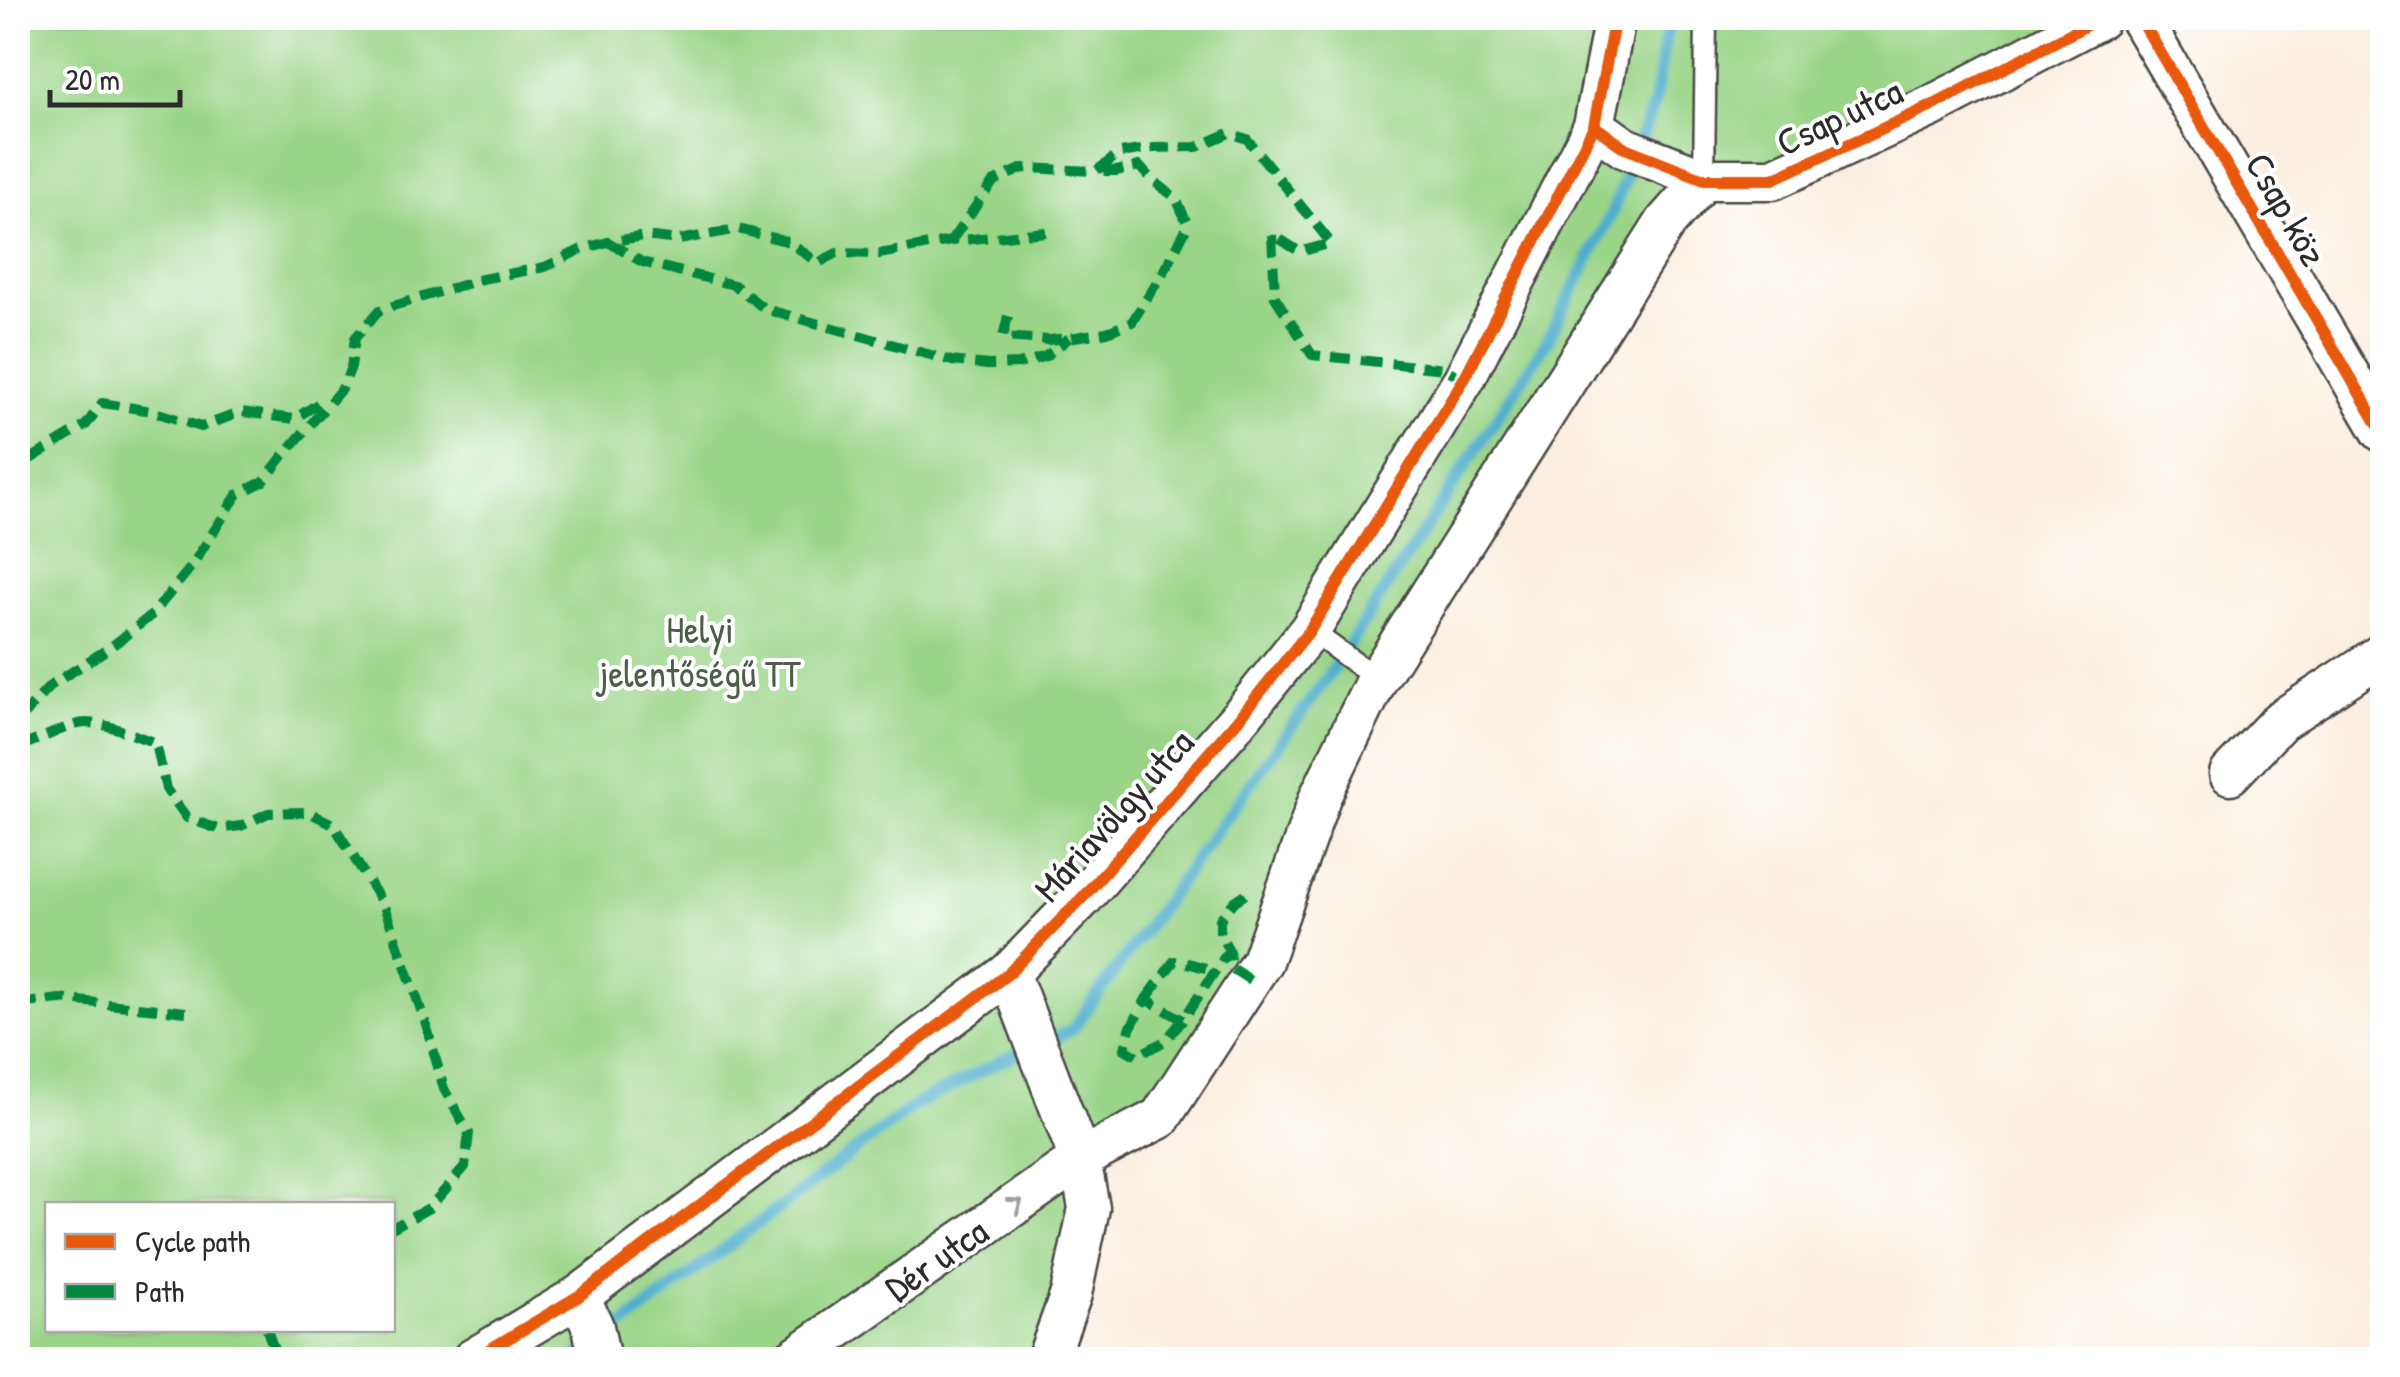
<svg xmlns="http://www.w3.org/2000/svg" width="2400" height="1377" font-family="'Patrick Hand',sans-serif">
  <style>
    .green { fill: #9ad487; stroke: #628059; stroke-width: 2.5; fill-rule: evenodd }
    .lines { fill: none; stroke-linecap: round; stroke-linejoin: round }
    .stream { stroke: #4dadcc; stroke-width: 12 }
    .lane-casing { stroke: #4a4846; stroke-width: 25 }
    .street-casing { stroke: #4a4846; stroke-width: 45 }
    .lane { stroke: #fff; stroke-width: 20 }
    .street { stroke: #fff; stroke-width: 40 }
    .quiet { stroke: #00873e; stroke-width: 10; stroke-dasharray: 20 10; stroke-linecap: butt }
    .cycleway-casing { stroke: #fff; stroke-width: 19 }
    .cycleway { stroke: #e8590c; stroke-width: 12 }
    .oneway { stroke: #a0a0a0 }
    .labels { text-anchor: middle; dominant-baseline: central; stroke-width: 8; stroke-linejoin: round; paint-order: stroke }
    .street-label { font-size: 38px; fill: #2b2b2b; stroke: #fff }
    .park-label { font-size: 38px; fill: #4c5e47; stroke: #fff }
  </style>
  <rect width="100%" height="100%" fill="#fff"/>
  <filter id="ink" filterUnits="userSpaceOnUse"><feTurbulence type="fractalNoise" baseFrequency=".01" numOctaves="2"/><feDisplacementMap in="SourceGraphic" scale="20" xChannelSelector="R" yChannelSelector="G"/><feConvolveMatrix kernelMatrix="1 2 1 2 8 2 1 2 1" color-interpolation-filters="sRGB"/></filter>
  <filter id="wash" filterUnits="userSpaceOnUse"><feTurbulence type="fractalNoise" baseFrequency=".0048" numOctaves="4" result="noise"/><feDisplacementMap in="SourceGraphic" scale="40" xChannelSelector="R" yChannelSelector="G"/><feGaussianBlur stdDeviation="2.25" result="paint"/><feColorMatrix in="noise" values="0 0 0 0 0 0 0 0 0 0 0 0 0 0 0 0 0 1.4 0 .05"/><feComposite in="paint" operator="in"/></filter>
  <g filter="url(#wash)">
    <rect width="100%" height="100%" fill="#f9eedf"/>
    <path class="green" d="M18,18H2100L1773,179H1704L1377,679L1262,961L1160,1118L1080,1159L1047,1360L18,1359ZM48,1204H392V1330H48Z"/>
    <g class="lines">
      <polyline class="stream" points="573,1360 621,1327 915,1105 1001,1061 1072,1030 1334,668 1547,341 1611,215 1654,103 1669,18"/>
    </g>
  </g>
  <g filter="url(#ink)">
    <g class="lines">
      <defs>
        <g id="lane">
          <polyline points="1704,179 1706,18"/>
          <polyline points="1310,630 1377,679"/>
        </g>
        <g id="street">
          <polyline points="2140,18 2382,431"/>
          <polyline points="1594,126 1625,148 1704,179 1773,179 1932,106 2100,18"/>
          <polyline points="2230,774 2280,721 2382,654"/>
          <polyline points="1009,973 1080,1159 1089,1208 1071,1294 1047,1360"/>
          <polyline points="579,1296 593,1327 600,1360"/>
          <polyline points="472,1360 579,1296 1009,973 1083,897 1242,715 1310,630 1464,379 1594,126 1615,18"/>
          <polyline points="792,1360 1080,1159 1160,1118 1262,961 1320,797 1377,679 1666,222 1704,179"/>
        </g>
      </defs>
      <use href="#lane" class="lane-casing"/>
      <use href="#street" class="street-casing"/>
      <use href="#lane" class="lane"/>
      <use href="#street" class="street"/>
      <g class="quiet">
        <polyline points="951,241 993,182 1023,168 1096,171 1120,153 1154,148 1197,147 1229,133 1247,139 1331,243 1300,252 1272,234 1275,297 1312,355 1445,369 1464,379"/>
        <polyline points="608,242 642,262 734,285 765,309 952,361 988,365 1019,364 1046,356 1069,338"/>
        <polyline points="1008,316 1003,337 1048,340 1069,338 1107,332 1132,322 1166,268 1188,225 1176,198 1151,179 1139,166 1116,171 1096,171"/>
        <polyline points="18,487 29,460 86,425 102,403 152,411 201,427 242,412 294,419 322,401"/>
        <polyline points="18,717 25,713 50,686 112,646 153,614 191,567 237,495 264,481 283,456 343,387 351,367 355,338 380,310 482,279 545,267 582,249 608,242 644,236 679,240 738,229 790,242 818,263 837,253 879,254 951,241 1046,232"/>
        <path d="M18,746C38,742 69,723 86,723C109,723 135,736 156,743L166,789L187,818L218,829L241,826L268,813L308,812L333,824L384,906L426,1024L444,1089L469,1133L465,1167L429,1208L392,1228"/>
        <polyline points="1250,980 1231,968 1229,950 1220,935 1220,919 1235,901 1250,891"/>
        <path d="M1146,999L1174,961C1189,962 1201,968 1216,970"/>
        <polyline points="18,1004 59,999 186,1012"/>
        <polyline points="1183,1020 1165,1041 1137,1056 1125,1049 1130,1029 1146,999 1183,1020 1229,950"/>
        <polyline points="267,1330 278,1360"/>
      </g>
      <defs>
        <g id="cycleway">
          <polyline points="2140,18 2382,431"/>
          <polyline points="1594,126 1625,148 1704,179 1773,179 1932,106 2100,18"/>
          <polyline points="472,1360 579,1296 1009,973 1083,897 1242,715 1310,630 1464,379 1594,126 1615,18"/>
        </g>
      </defs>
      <use href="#cycleway" class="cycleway-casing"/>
      <use href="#cycleway" class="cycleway"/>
    </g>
    <defs><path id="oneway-chevron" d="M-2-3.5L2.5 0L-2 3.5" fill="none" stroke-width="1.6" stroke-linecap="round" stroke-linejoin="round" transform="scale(2.5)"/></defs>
    <use class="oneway" href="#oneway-chevron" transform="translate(1016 1204) rotate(-35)"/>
  </g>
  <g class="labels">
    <g class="street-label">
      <text transform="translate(1839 116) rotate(-25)">Csap utca</text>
      <text transform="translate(2287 209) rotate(60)">Csap köz</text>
      <text transform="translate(1113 815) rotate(-48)">Máriavölgy utca</text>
      <text transform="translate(936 1259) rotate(-35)">Dér utca</text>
    </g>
    <g class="park-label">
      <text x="700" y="629">Helyi<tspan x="700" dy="44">jelentőségű TT</tspan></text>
    </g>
  </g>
  <rect width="2400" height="1377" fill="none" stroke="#fff" stroke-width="60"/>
  <rect x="45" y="1202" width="350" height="130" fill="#ffffff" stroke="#aaaaaa" stroke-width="2.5"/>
  <rect x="65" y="1234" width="50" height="15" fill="#e8590c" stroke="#aaaaaa" stroke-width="2.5"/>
  <text x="135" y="1252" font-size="30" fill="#2b2b2b">Cycle path</text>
  <rect x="65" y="1284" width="50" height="15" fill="#00873e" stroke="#aaaaaa" stroke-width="2.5"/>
  <text x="135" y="1302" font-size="30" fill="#2b2b2b">Path</text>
  <path d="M50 90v15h130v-15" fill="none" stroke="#2b2b2b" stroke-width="5"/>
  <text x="65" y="90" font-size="30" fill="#2b2b2b" stroke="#ffffff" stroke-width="8" paint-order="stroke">20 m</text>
</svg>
